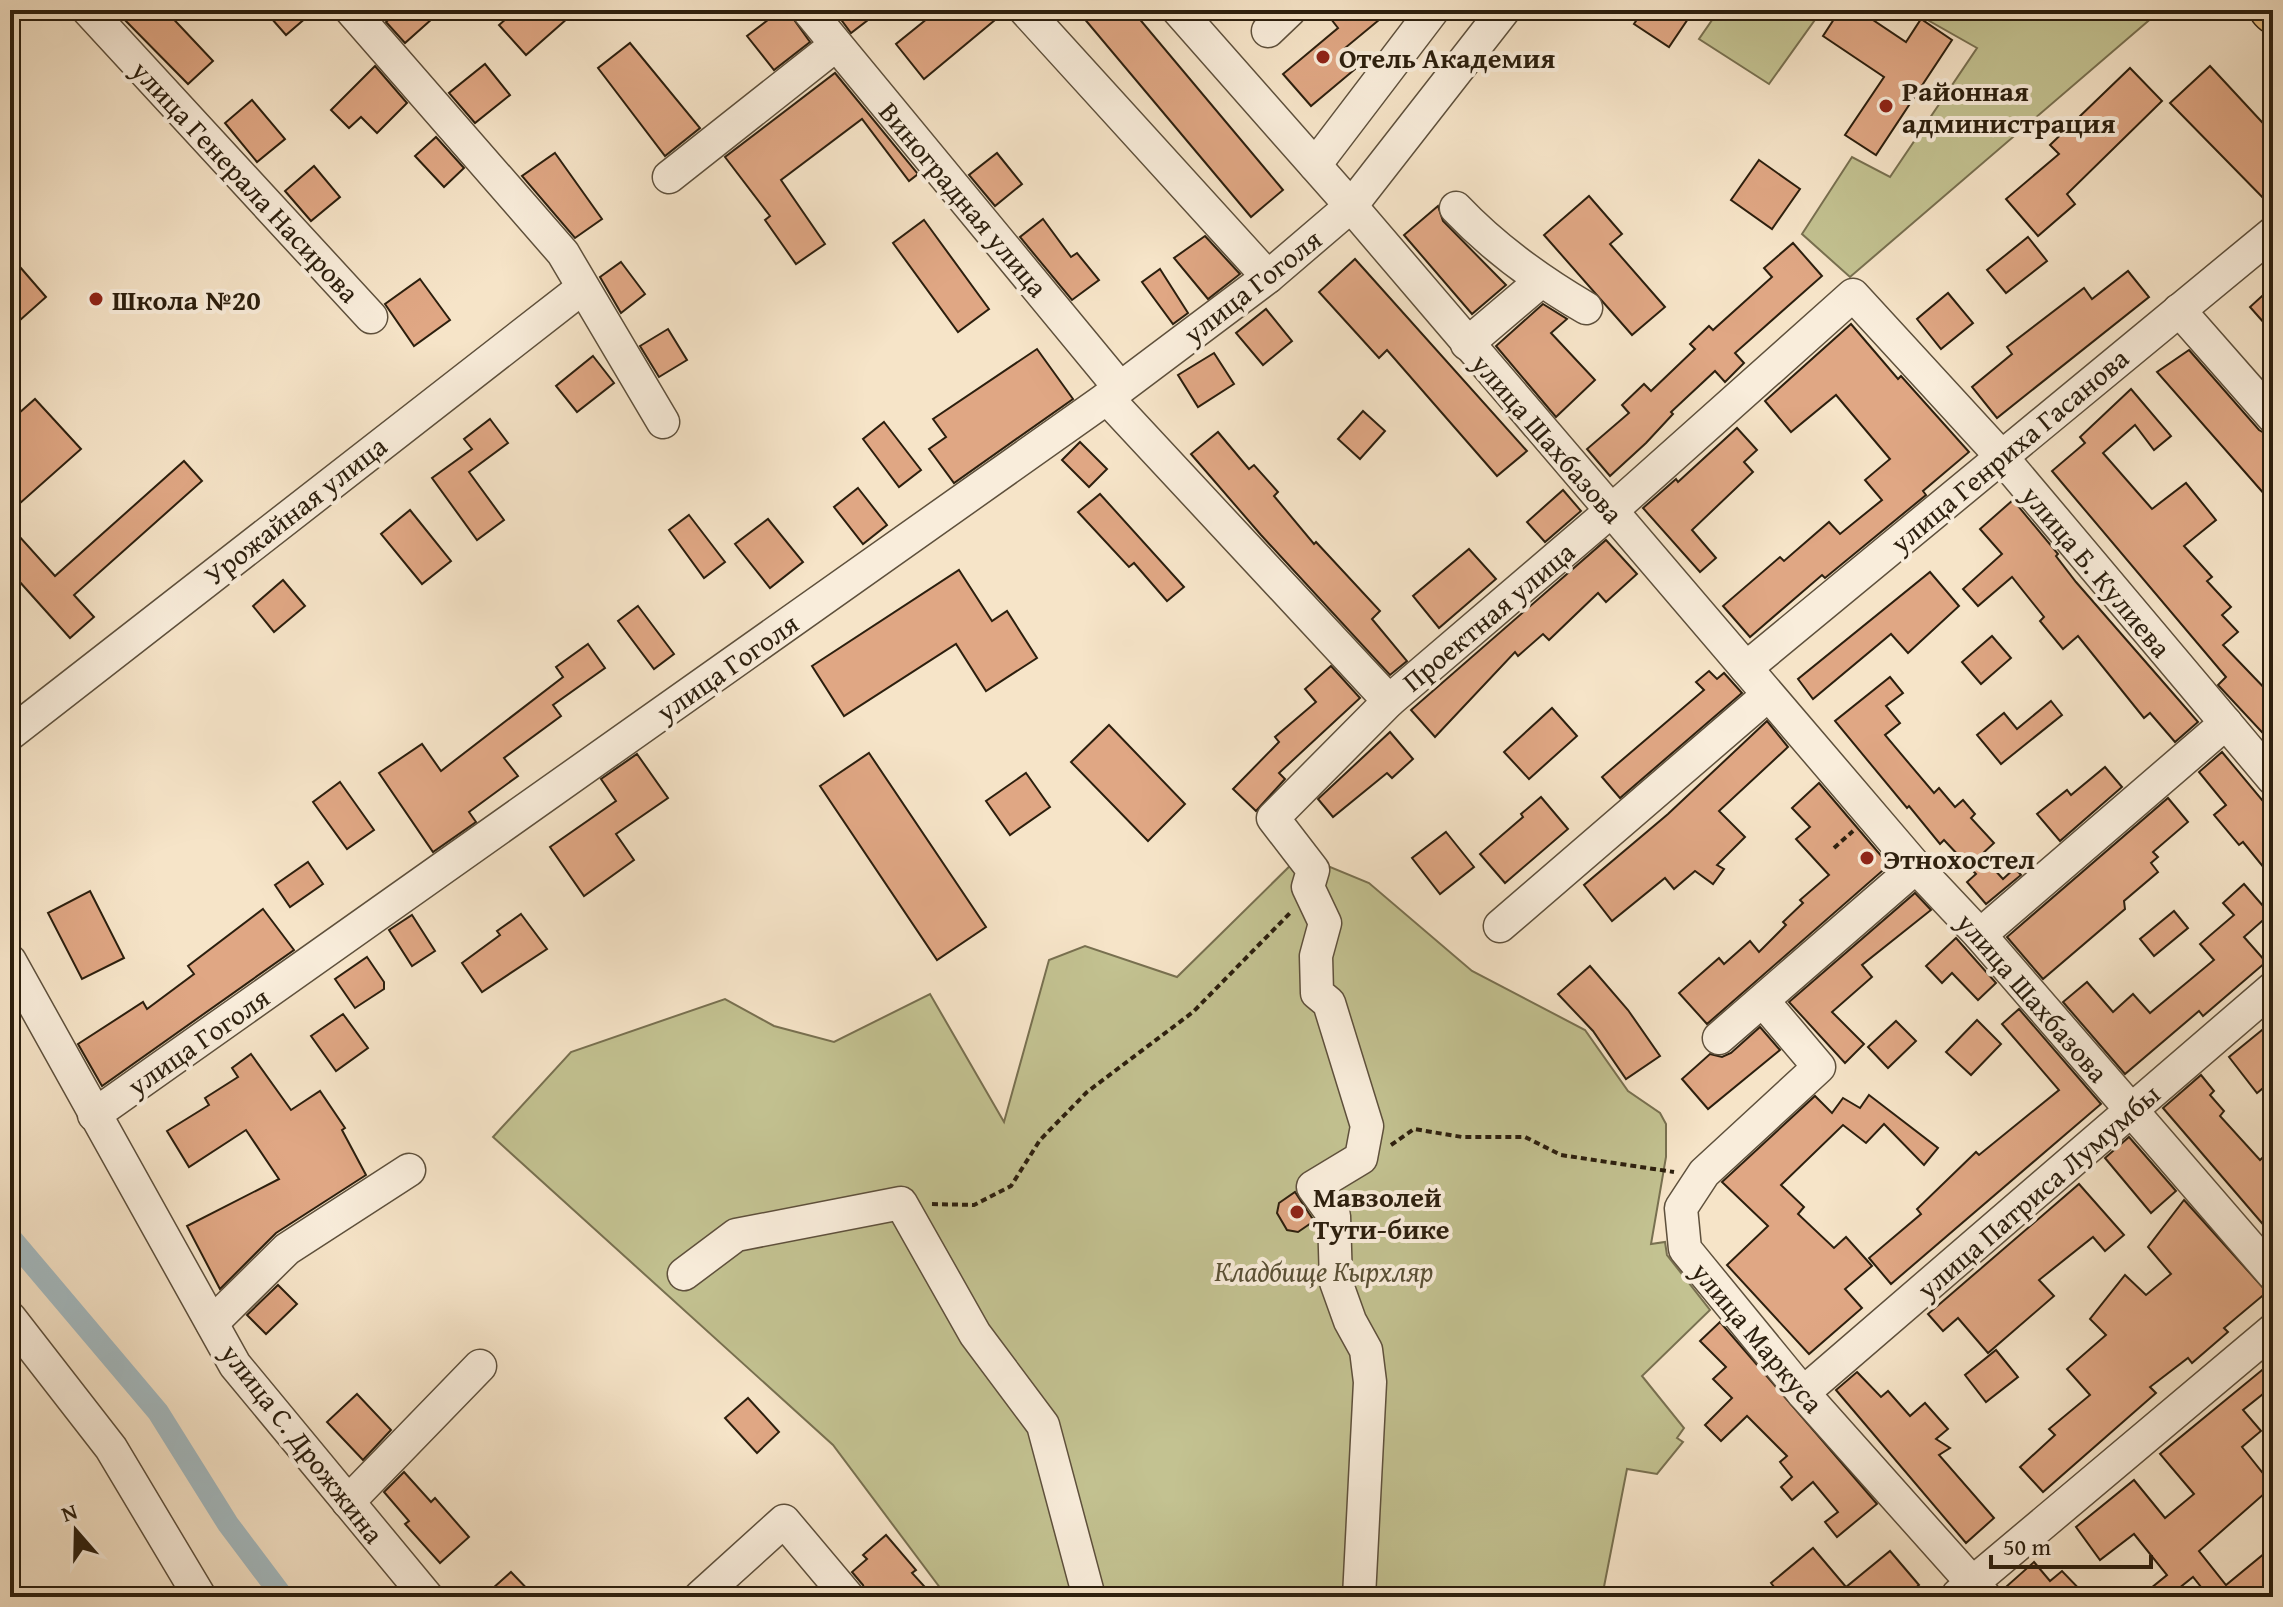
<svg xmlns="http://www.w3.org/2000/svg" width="2283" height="1607" font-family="'Gentium Book Plus',serif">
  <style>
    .green { fill: #c3c291; stroke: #787050; stroke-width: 2 }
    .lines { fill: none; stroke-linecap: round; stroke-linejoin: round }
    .canal { stroke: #a4bbc2; stroke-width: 22 }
    .building { fill: #e0a784; stroke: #2c1f0e; stroke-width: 2 }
    .minor-casing { stroke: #5e503c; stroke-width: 35 }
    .major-casing { stroke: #2c1f0e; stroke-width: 43 }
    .path { stroke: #2c1f0e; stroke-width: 4; stroke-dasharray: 6 4; stroke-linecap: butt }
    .minor { stroke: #f9eddb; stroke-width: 32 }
    .major { stroke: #ebc284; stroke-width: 40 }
    .poi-dot { fill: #8f2418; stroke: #f9eddb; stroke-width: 3 }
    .labels { text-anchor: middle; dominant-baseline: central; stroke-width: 8; stroke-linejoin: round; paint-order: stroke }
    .poi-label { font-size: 28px; font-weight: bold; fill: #2c1f0e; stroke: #f9eddb; text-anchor: start }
    .street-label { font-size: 28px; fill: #2c1f0e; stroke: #f9eddb }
    .park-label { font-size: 28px; font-style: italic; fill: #595035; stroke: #f9eddb }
  </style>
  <rect width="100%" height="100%" fill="#f6e4c8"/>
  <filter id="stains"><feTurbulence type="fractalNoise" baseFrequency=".0025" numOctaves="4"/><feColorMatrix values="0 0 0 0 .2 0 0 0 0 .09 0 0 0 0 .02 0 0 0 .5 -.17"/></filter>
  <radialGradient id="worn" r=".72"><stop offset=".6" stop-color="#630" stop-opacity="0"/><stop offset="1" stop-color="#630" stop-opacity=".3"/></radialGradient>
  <g class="green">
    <polygon points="1719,10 1822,10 1769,84 1699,39"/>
    <polygon points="1910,10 2161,10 1850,277 1802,234 1852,157 1890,177 1977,48"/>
    <polygon points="1301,855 1369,883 1472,971 1585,1030 1628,1091 1660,1113 1666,1124 1666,1157 1651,1244 1665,1242 1667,1255 1710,1310 1642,1376 1684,1428 1677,1438 1683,1442 1657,1474 1627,1469 1602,1597 947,1597 833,1445 493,1137 571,1052 725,999 774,1026 834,1042 930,994 1004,1122 1049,960 1085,946 1177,977"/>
  </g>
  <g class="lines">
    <polyline class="canal" points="10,1237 158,1412 228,1524 283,1597"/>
  </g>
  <g class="building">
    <polygon points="115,10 165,10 213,61 188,84"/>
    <polygon points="264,10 315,10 286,35"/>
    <polygon points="399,10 442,10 405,43 386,22"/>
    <polygon points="516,10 577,10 526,55 499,25"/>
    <polygon points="781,10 787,10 810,42 774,70 747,36"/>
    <polygon points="834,10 881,10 851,33"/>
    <polygon points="938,10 1007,10 924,79 896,44"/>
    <polygon points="1077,10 1132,10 1283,190 1251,217"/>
    <polygon points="1324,10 1391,10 1345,48 1360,65 1311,106 1283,74 1338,28"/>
    <polygon points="1643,10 1694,10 1669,47 1634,24"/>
    <polygon points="1840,10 1858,10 1906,42 1921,19 1952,40 1876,155 1845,135 1884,77 1823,36"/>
    <polygon points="630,43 700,128 665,156 598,68"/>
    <polygon points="485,64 510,95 475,123 449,93"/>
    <polygon points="375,66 407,103 377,133 361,117 349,128 331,110"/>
    <polygon points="2210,66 2273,134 2273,208 2170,103"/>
    <polygon points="2130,68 2162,101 2067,194 2075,204 2038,236 2006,199 2059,154 2050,145"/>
    <polygon points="835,73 918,174 909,181 862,119 781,180 825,244 796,264 765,220 770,216 725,157"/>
    <polygon points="252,100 285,139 257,162 225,123"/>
    <polygon points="436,137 464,168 444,187 415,156"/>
    <polygon points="555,153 602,219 575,238 522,176"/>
    <polygon points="997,153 1022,184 995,206 969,175"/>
    <polygon points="1759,160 1800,189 1772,229 1731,200"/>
    <polygon points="314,166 340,197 311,221 285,191"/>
    <polygon points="1589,196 1622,234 1610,244 1665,307 1632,335 1544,235"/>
    <polygon points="1438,206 1443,221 1506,285 1472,314 1404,235"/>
    <polygon points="1043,219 1071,257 1077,253 1099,280 1072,300 1020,237"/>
    <polygon points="924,220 989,309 958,332 893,243"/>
    <polygon points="1205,236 1240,274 1208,299 1174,258"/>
    <polygon points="2028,237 2047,261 2006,293 1987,270"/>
    <polygon points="1793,243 1822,276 1735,353 1744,363 1725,382 1715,371 1671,412 1673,414 1646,443 1610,476 1587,449 1629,413 1622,405 1644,384 1651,391 1695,349 1690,344 1709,326 1713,330 1772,277 1764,268"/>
    <polygon points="1355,259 1527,451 1497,476 1387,350 1379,358 1319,292"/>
    <polygon points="621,262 645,294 621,313 600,277"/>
    <polygon points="20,267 46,297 10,329 10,276"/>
    <polygon points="1160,269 1188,313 1173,324 1142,282"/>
    <polygon points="2128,271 2149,297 1997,418 1972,387 2012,354 2007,347 2084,288 2092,299"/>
    <polygon points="420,279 450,320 414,346 385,304"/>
    <polygon points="2273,286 2273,333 2250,307"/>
    <polygon points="1948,293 1973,323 1941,349 1917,319"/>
    <polygon points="1543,304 1567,319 1551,333 1595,380 1556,417 1496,346"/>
    <polygon points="1266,309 1292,341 1263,365 1236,333"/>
    <polygon points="1851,324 1898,379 1901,376 1969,452 1923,491 1926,495 1825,578 1822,575 1750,637 1723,606 1780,557 1784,561 1829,522 1840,534 1882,500 1865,480 1890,459 1836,395 1791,432 1765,401"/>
    <polygon points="668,329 687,360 659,377 640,346"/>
    <polygon points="1037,349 1073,399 954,483 929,449 946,437 933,419"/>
    <polygon points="2189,350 2259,430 2273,438 2273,504 2157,372"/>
    <polygon points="1214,353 1234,384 1198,407 1178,375"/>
    <polygon points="593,356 614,383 577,412 556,386"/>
    <polygon points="2131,389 2171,436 2154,450 2135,425 2103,453 2152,509 2186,483 2216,520 2184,546 2212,577 2207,581 2231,607 2222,615 2238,632 2223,645 2273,697 2273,744 2218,685 2226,677 2052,471 2085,443 2080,437"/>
    <polygon points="35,399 81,449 10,512 10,421"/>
    <polygon points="1363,411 1385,431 1360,459 1338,439"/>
    <polygon points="490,419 508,443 469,472 504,520 477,540 432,478 472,449 464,439"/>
    <polygon points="884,422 921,470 899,487 863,439"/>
    <polygon points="1737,428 1757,450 1744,462 1753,472 1692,530 1716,558 1700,572 1643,508 1676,479 1678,482"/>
    <polygon points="1218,432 1249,469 1254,465 1278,492 1274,496 1314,544 1316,542 1380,611 1372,619 1407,661 1390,675 1261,535 1191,454"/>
    <polygon points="1080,442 1107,469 1089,487 1062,460"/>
    <polygon points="184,461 202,481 74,595 94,617 70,638 10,571 10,526 55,576"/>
    <polygon points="858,488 887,525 863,544 834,507"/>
    <polygon points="1563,490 1581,511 1545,542 1527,522"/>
    <polygon points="1100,494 1184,587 1167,601 1134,563 1129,567 1078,512"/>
    <polygon points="2013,500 2058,554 2056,556 2076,582 2198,722 2175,742 2150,713 2144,718 2078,636 2063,649 2040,621 2044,617 2012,577 1978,606 1963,589 2002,554 1980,529"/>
    <polygon points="410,510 451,561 422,584 381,534"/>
    <polygon points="689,515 725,562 704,578 669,530"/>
    <polygon points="768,519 803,562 770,588 735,544"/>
    <polygon points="1606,540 1637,574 1606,602 1598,593 1549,640 1543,634 1518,656 1515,652 1435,737 1411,710"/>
    <polygon points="1469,549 1496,579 1439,628 1413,596"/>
    <polygon points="959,570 992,621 1007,611 1037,658 986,691 956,644 844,716 812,666"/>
    <polygon points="1930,572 1959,606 1908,653 1891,634 1813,699 1798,679"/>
    <polygon points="283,580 305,606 274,632 253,606"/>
    <polygon points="638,606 674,654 654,669 618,621"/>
    <polygon points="1992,636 2011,658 1981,684 1962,662"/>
    <polygon points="588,644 605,668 553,705 561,716 504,758 518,776 469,812 476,822 433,852 379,773 422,744 441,771 563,677 556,667"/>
    <polygon points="1331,666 1360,698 1279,773 1285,779 1256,811 1233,789 1279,742 1275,737 1316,702 1305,689"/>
    <polygon points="1709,671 1717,679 1724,673 1742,693 1620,798 1602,777 1704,690 1696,682"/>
    <polygon points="1890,677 1903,693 1886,706 1900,723 1885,735 1934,793 1939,788 1955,807 1963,800 1975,814 1971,818 1994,843 1981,855 2003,879 2015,868 2021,875 1986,904 1967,882 1976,874 1944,840 1940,844 1909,806 1907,808 1835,721"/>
    <polygon points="2051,701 2062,715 2001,764 1977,735 2004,713 2017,729"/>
    <polygon points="1552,708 1577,736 1529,779 1504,752"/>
    <polygon points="1767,721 1788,747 1719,811 1745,837 1717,865 1724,869 1713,884 1695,871 1674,889 1665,878 1612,921 1584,885 1668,814"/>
    <polygon points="1109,725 1185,804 1148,841 1071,762"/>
    <polygon points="1390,732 1413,759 1392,778 1387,773 1333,817 1318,799"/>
    <polygon points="2222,752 2273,813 2273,879 2243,842 2239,845 2214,815 2226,805 2199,772"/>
    <polygon points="869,753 986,927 937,960 820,786"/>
    <polygon points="637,754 668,798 616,834 634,860 584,896 550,847 616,801 601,779"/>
    <polygon points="2105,767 2122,787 2060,841 2037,814 2067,790 2071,795"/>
    <polygon points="1026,773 1050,807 1010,835 986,801"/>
    <polygon points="340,782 374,830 347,849 313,802"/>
    <polygon points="1819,783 1889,865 1707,1024 1679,993 1719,958 1724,964 1750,941 1759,952 1786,925 1783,922 1803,903 1800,900 1829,875 1796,839 1810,827 1792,808"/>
    <polygon points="1541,797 1568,829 1505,883 1480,854 1523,817 1521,814"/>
    <polygon points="2168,798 2188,822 2153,852 2158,857 2151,863 2158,872 2124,901 2125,909 2043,979 2007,937"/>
    <polygon points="1446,832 1474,867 1440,894 1412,858"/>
    <polygon points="308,862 323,884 290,907 275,885"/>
    <polygon points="2244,884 2270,914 2244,937 2266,962 2203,1016 2199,1011 2125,1074 2063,1002 2087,982 2113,1012 2133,994 2150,1013 2214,960 2200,944 2234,915 2223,903"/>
    <polygon points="90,891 124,958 82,979 48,913"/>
    <polygon points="1915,893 1931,910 1862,965 1872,977 1832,1012 1864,1044 1845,1063 1789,1002"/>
    <polygon points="263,909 294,950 102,1086 78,1044 143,1002 147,1009 194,974 188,966"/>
    <polygon points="2174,911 2188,928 2154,956 2140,939"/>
    <polygon points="521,914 547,949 482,992 462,963 500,935 497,931"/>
    <polygon points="412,915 435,951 412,966 389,930"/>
    <polygon points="1956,938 1996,983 1978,1000 1952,973 1942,983 1926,966"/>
    <polygon points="367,957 384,982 384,989 355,1008 335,979"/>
    <polygon points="1590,966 1628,1010 1660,1056 1626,1079 1593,1031 1558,994"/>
    <polygon points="2019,1009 2101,1104 1891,1284 1869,1258 1921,1214 1917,1209 1976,1152 1979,1155 2059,1090 2002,1024"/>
    <polygon points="343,1014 368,1048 336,1071 311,1036"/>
    <polygon points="1977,1020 2001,1044 1971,1075 1946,1052"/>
    <polygon points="1896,1021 1916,1041 1888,1068 1868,1047"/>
    <polygon points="2273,1021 2273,1080 2257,1093 2229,1057"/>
    <polygon points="1760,1027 1780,1050 1708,1109 1682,1079 1710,1054 1722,1057 1731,1053"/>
    <polygon points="251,1054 291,1110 320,1091 345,1128 342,1130 366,1175 276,1233 220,1289 187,1226 279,1179 246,1130 189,1167 167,1131 209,1105 205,1098 238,1077 232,1068"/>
    <polygon points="2201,1075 2214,1091 2210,1095 2224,1111 2220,1116 2260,1160 2273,1148 2273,1236 2163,1108"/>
    <polygon points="1869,1095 1938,1148 1924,1165 1884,1124 1866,1143 1843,1125 1781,1185 1804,1207 1798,1214 1834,1248 1846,1237 1872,1266 1845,1289 1862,1308 1809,1354 1727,1265 1768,1226 1722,1182 1815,1096 1832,1113 1843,1098 1860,1108"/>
    <polygon points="2129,1137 2176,1191 2151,1213 2105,1158"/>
    <polygon points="2079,1184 2124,1235 2105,1251 2093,1237 2039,1280 2054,1296 1988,1353 1958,1318 1943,1331 1928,1314"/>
    <polygon points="1295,1192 1314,1221 1298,1232 1287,1230 1277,1213 1279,1203"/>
    <polygon points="2184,1200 2267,1292 2224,1328 2228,1332 2192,1363 2188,1358 2150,1387 2156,1393 2043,1492 2020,1467 2055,1435 2049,1429 2090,1395 2067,1369 2106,1335 2090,1319 2125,1275 2146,1295 2171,1274 2148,1247"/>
    <polygon points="278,1285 297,1304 266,1334 247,1315"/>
    <polygon points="1720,1322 1877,1504 1837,1537 1825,1522 1838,1512 1813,1482 1792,1500 1781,1487 1792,1477 1780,1462 1787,1456 1747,1416 1721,1441 1705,1425 1732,1398 1713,1379 1726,1367 1700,1341"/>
    <polygon points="1996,1350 2018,1377 1986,1402 1965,1375"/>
    <polygon points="2273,1361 2273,1386 2243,1410 2261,1431 2242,1447 2273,1486 2199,1551 2226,1585 2265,1553 2273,1563 2273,1597 2209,1597 2193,1577 2168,1597 2140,1597 2167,1575 2134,1534 2100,1560 2076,1527 2134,1480 2165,1518 2194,1494 2160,1454"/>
    <polygon points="1857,1372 1881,1397 1888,1391 1910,1416 1925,1403 1948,1429 1936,1439 1950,1448 1939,1455 1994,1518 1966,1543 1836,1390"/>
    <polygon points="357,1394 391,1430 363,1460 327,1422"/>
    <polygon points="748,1398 779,1432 757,1453 725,1418"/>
    <polygon points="404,1472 431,1502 435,1498 469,1537 440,1563 405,1524 409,1521 384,1492"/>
    <polygon points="886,1535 916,1570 912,1573 934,1597 867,1597 863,1585 852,1572 867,1559 863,1555"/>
    <polygon points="1813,1548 1846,1587 1890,1551 1919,1585 1905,1597 1782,1597 1771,1583"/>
    <polygon points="2034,1562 2050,1581 2062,1571 2087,1597 2016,1597 2007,1586"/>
    <polygon points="511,1572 535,1597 483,1597"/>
  </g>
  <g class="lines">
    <defs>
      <g id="minor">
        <polyline points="88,10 371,317"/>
        <polyline points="351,10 563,253 663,422"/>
        <polyline points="808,10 1120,388"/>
        <polyline points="1025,10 1268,277"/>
        <polyline points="1178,10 1351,206 1916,867 1980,935 2273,1274"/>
        <polyline points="1268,31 1290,10"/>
        <polyline points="1315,165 1433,10"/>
        <polyline points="669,177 836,45"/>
        <path d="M1456,208C1494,248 1538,280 1586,308"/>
        <polyline points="2179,310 2273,417"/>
        <polyline points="1467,344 1541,281"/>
        <polyline points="1107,398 1389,701"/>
        <polyline points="1746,668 2273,233"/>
        <polyline points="10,734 581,289"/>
        <polyline points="1500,926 1768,695"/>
        <polyline points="1980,935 2226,723"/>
        <polyline points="10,961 235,1365 427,1597"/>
        <polyline points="1763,1001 1819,1067 1704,1173 1681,1208 1685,1249 1803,1393 1985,1597"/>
        <polyline points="1719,1038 1916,867"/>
        <polyline points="94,1115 1107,398 1268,277 1351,206 1504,10"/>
        <polyline points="684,1274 736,1235 901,1203 975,1334 1043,1425 1089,1597"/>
        <polyline points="10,1318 111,1448 200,1597"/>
        <polyline points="212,1323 287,1249 409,1170"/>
        <polyline points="1803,1393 2273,988"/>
        <polyline points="348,1502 480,1366"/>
        <polyline points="1958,1595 2273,1330"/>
        <polyline points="700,1597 784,1521 848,1597"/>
        <polyline points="1359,1597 1370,1382 1366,1350 1350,1321 1336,1282 1334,1216 1313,1187 1361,1158 1367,1126 1329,1003 1317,993 1316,956 1325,923 1308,887 1313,870 1273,818 1389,701 1611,511 1853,295 2000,455 2273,779"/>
      </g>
      <polyline id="major" points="2270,10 2273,13"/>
    </defs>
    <use href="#minor" class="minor-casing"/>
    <use href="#major" class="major-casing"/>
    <g class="path">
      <polyline points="1834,848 1853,831"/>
      <polyline points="1391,1145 1414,1129 1462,1137 1525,1137 1561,1155 1674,1172"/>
      <polyline points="932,1204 974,1205 1011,1186 1040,1140 1087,1092 1193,1012 1292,911"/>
    </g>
    <use href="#minor" class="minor"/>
    <use href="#major" class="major"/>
  </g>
  <g class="poi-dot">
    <circle cx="1323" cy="57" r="8"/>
    <circle cx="1886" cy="106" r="8"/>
    <circle cx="96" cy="299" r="8"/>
    <circle cx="1867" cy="858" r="8"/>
    <circle cx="1297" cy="1212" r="8"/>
  </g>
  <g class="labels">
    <g class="poi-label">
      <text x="1339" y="57">Отель Академия</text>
      <text x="1902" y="90">Районная<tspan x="1902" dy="32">администрация</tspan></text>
      <text x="112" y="299">Школа №20</text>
      <text x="1883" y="858">Этнохостел</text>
      <text x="1313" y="1196">Мавзолей<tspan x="1313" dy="32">Тути-бике</tspan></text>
    </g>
    <g class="street-label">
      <text transform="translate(246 181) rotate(47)">улица Генерала Насирова</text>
      <text transform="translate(964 199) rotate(50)">Виноградная улица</text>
      <text transform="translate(1252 286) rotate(-38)">улица Гоголя</text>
      <text transform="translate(1548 438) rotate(49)">улица Шахбазова</text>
      <text transform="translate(2009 450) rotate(-40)">улица Генриха Гасанова</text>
      <text transform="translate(295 510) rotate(-38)">Урожайная улица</text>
      <text transform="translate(2097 571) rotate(50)">улица Б. Кулиева</text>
      <text transform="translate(1488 616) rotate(-40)">Проектная улица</text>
      <text transform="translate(727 667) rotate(-35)">улица Гоголя</text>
      <text transform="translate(2033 997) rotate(49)">улица Шахбазова</text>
      <text transform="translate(198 1041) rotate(-35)">улица Гоголя</text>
      <text transform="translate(2038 1191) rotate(-41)">улица Патриса Лумумбы</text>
      <text transform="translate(1758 1337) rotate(50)">улица Маркуса</text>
      <text transform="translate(303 1443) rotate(52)">улица С. Дрожжина</text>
    </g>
    <g class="park-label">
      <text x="1324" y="1270">Кладбище Кырхляр</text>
    </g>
  </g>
  <rect width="2283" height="1607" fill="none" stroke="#f6e4c8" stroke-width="40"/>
  <rect x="12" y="12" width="2259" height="1583" fill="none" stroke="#2c1f0e" stroke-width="4"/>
  <rect x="20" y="20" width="2243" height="1567" fill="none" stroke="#2c1f0e" stroke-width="2"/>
  <g transform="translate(76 1531) rotate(340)" stroke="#f9eddb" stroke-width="6" paint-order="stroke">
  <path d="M0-6L14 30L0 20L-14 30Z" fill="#2c1f0e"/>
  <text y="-12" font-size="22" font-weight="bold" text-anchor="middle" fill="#2c1f0e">N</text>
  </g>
  <path d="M1991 1555v12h160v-12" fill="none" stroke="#2c1f0e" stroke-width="4"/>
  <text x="2003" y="1555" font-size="24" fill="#2c1f0e" stroke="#f9eddb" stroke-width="6" paint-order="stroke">50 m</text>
  <rect width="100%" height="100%" filter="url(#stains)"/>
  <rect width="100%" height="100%" fill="url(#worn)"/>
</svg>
